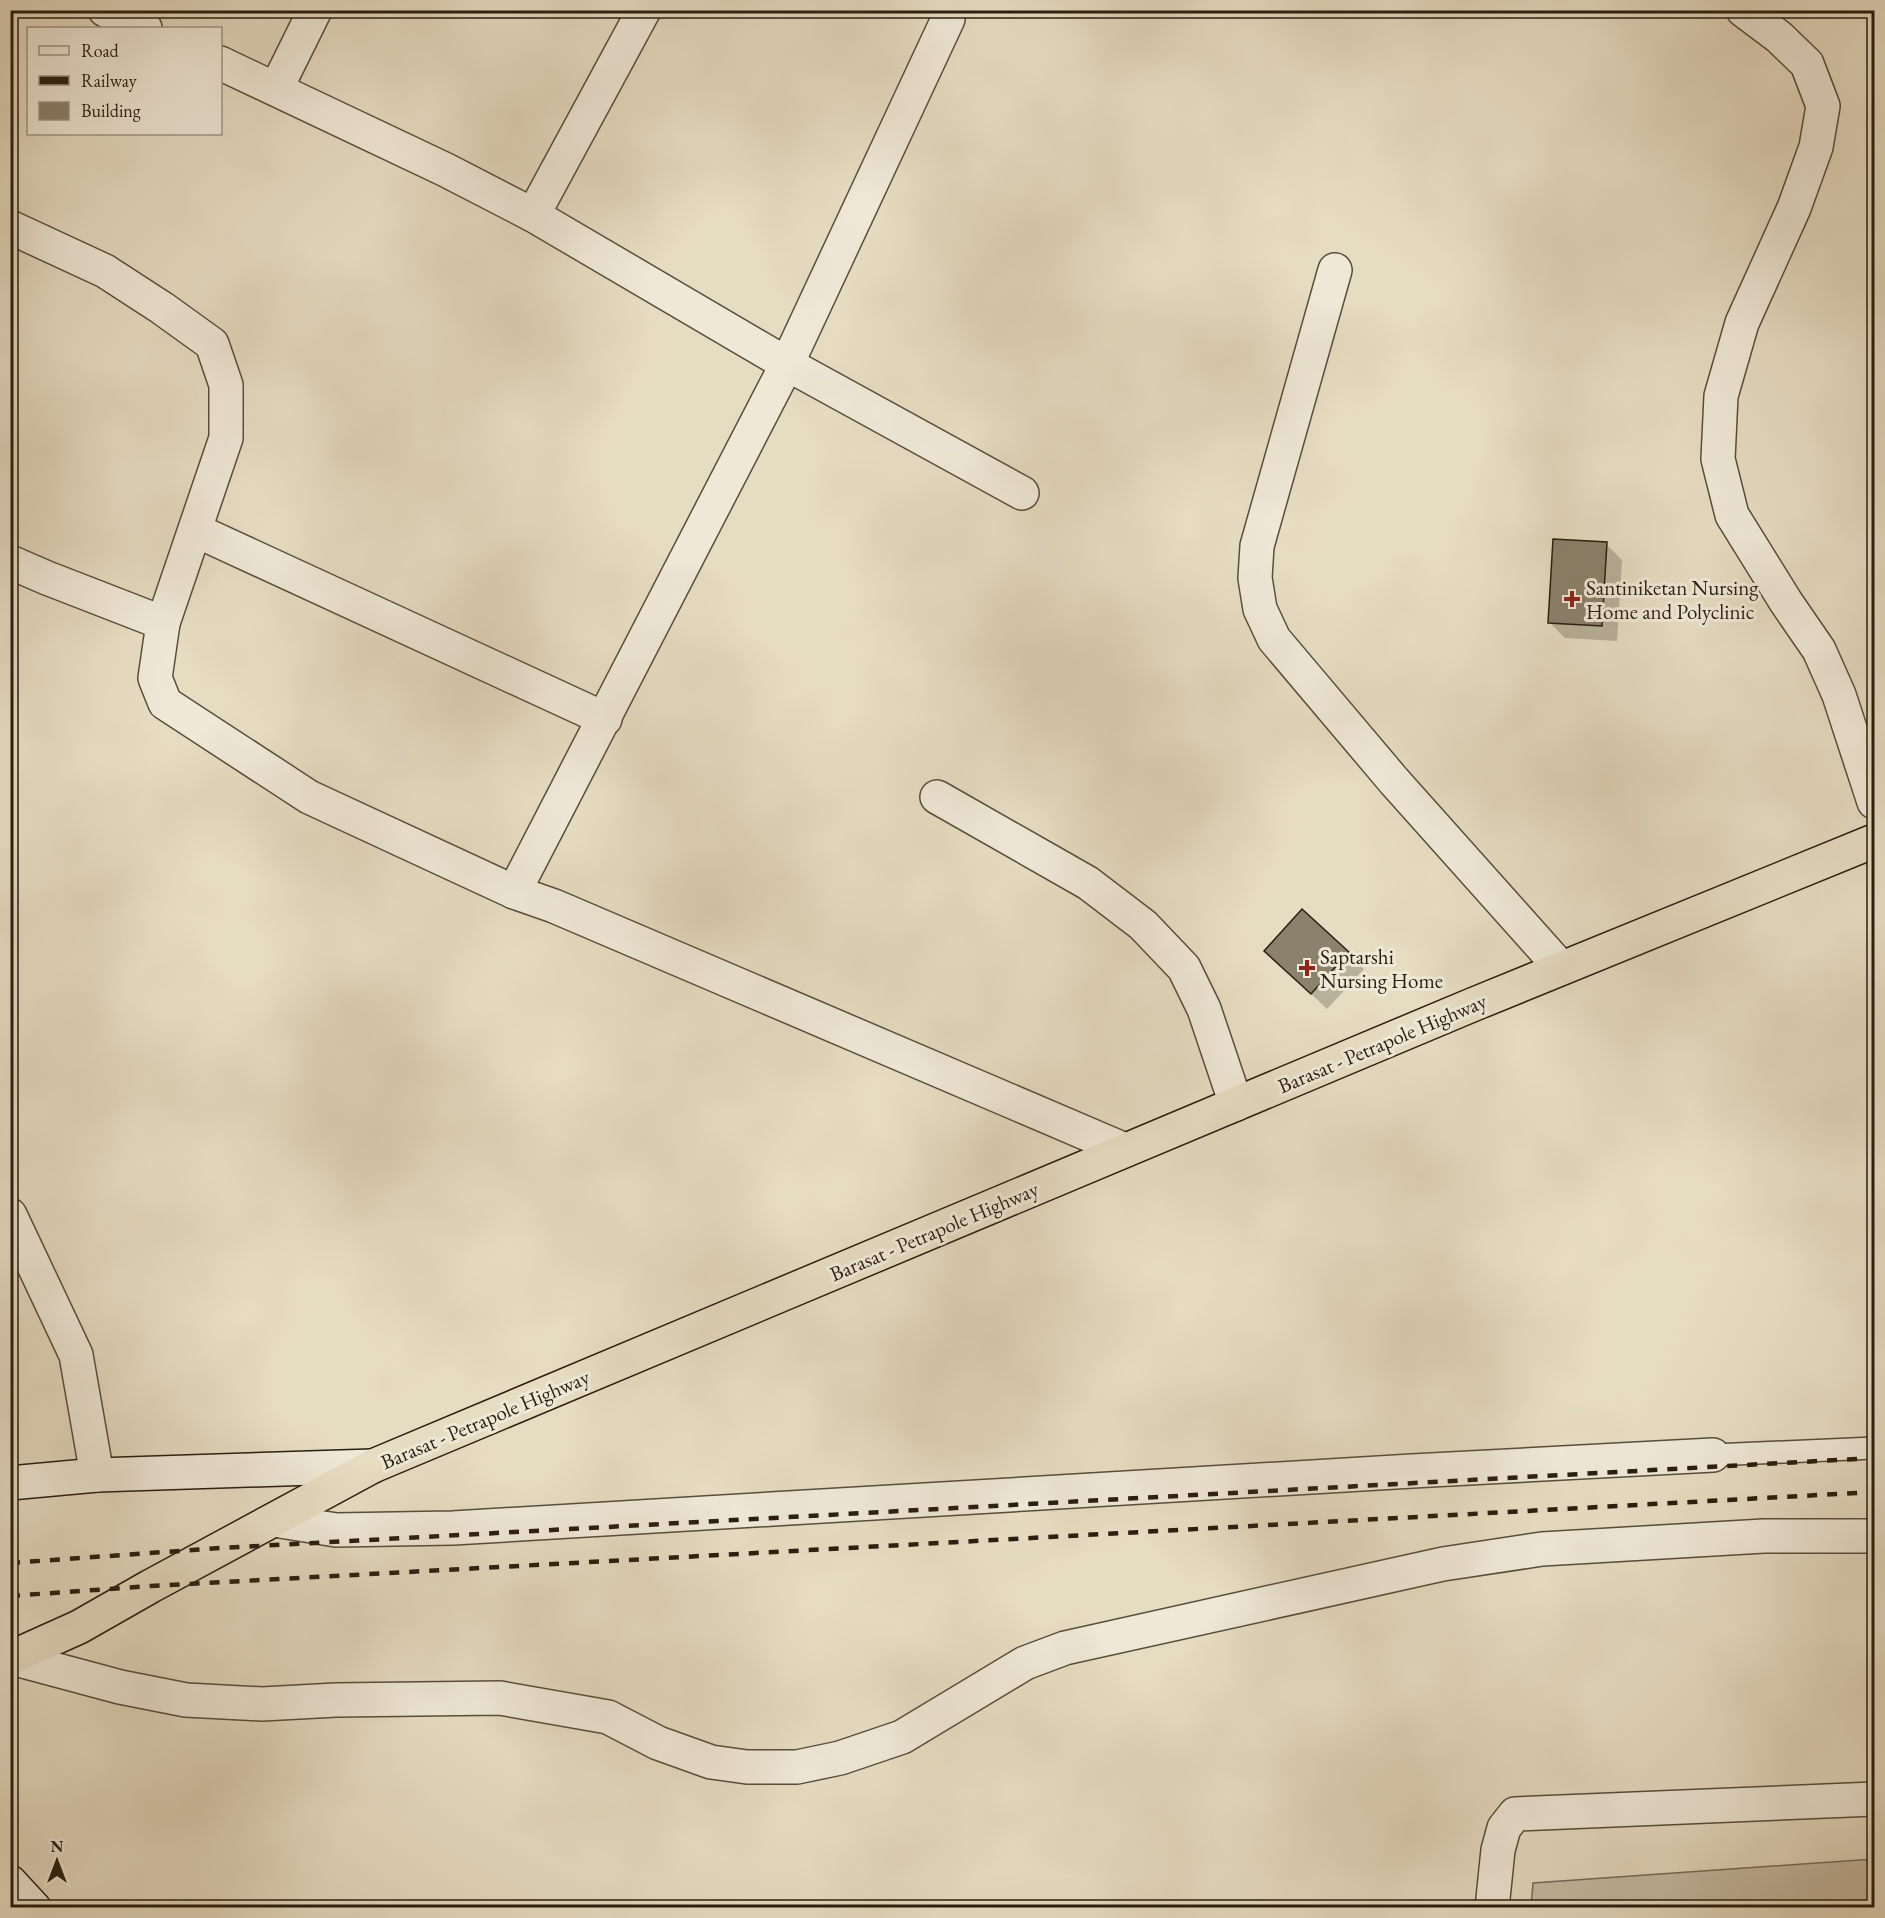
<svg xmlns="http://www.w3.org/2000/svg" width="1885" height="1918" font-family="'EB Garamond',serif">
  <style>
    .pitch { fill: #c6bca4; stroke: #786d5a; stroke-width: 1.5 }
    .shadow { fill: #0003 }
    .building { fill: #8b816d; stroke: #291e10; stroke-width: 1.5 }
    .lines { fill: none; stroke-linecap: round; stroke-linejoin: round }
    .lane-casing { stroke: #584e3c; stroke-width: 24 }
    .street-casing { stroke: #584e3c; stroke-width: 36 }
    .secondary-casing { stroke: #291e10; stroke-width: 36 }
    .highway-casing { stroke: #291e10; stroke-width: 36 }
    .lane { stroke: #efe8d7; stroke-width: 21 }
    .street { stroke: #efe8d7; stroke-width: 33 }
    .secondary { stroke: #efe8d7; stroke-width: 33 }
    .highway { stroke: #e6dcc2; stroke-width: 33 }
    .rail { stroke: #291e10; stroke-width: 4.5; stroke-dasharray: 10 10; stroke-linecap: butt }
    .poi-dot { fill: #8f2418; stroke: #efe8d7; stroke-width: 2 }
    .labels { text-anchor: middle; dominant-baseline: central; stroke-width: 6; stroke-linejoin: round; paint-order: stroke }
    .poi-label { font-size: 21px; fill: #291e10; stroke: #efe8d7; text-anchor: start }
    .street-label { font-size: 21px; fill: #291e10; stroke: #efe8d7 }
  </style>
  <rect width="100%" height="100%" fill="#e6dcc2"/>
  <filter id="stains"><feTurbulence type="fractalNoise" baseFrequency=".00333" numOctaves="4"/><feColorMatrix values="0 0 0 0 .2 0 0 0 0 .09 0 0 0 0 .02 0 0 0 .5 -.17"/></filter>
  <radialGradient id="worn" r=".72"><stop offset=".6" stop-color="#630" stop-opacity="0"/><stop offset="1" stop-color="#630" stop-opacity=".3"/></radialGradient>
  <polygon class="pitch" points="1874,1859 1874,1907 1531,1907 1533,1883"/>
  <g class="shadow">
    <polygon points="1606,544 1622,560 1617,641 1565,638 1550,623"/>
    <polygon points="1302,911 1364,969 1327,1009 1266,951"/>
  </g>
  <g class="building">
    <polygon points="1553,539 1607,542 1602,626 1548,623"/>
    <polygon points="1302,909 1349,952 1311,994 1264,951"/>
  </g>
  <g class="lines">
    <defs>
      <polyline id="lane" points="1713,1455 1874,1448"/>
      <g id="street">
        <polyline points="105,10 145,28"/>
        <polyline points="946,10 948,19 787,364 1022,493"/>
        <polyline points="1743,10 1779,37 1807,64 1823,106 1816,147 1794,208 1742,323 1721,396 1718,459 1732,515 1786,602 1819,650 1839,695 1874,802"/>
        <polyline points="220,63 446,170 533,215 787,364 514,892"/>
        <polyline points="276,89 315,10"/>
        <polyline points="533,215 644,10"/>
        <polyline points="10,227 105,271 162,308 212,344 226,385 226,438 163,623 155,678 165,703 309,797 514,892 554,906 1125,1150"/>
        <polyline points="1335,270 1257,546 1255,578 1260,609 1274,639 1394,781 1561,968"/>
        <polyline points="195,530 605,719"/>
        <polyline points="10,562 47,578 163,623"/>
        <polyline points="937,797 1088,883 1143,925 1184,968 1204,1009 1236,1104"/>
        <polyline points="10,1215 76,1355 97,1475"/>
        <polyline points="274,1520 336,1530 453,1528 1412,1471 1713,1455"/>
        <polyline points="12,1658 120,1687 186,1700 262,1704 336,1700 500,1698 608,1717 658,1743 711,1762 747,1767 797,1767 840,1758 902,1737 1025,1663 1065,1648 1443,1564 1542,1549 1764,1536 1874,1536"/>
        <polyline points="1492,1908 1498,1850 1504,1828 1515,1814 1874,1799"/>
      </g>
      <g id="secondary">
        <polyline points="10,1483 97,1475 373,1466"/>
        <polyline points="10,1882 34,1908"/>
      </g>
      <polyline id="highway" points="10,1658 79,1627 151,1586 373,1466 1472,1005 1874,841"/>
    </defs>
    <use href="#lane" class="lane-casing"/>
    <use href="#street" class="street-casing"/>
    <use href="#secondary" class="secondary-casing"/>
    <use href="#highway" class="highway-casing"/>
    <use href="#lane" class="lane"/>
    <use href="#street" class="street"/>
    <use href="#secondary" class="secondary"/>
    <use href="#highway" class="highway"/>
    <g class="rail">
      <polyline points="10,1563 221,1548 1874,1458"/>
      <polyline points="10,1596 151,1586 1874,1492"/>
    </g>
  </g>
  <g class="poi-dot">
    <path d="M1569 590h6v6h6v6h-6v6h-6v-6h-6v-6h6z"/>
    <path d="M1304 959h6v6h6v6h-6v6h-6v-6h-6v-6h6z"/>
  </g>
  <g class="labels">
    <g class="poi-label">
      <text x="1586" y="587">Santiniketan Nursing<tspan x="1586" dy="24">Home and Polyclinic</tspan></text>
      <text x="1320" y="956">Saptarshi<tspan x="1320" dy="24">Nursing Home</tspan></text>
    </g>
    <g class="street-label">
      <text transform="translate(1382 1043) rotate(-23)">Barasat - Petrapole Highway</text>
      <text transform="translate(934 1231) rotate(-23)">Barasat - Petrapole Highway</text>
      <text transform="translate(485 1419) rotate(-23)">Barasat - Petrapole Highway</text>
    </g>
  </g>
  <rect width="1885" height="1918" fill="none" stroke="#e6dcc2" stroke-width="36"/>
  <rect x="12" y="12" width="1861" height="1894" fill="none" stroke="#291e10" stroke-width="3"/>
  <rect x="18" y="18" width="1849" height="1882" fill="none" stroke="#291e10" stroke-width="1.5"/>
  <rect x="27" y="27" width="195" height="108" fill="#efe8d7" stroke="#a09787" stroke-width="1.5"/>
  <rect x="39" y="46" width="30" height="9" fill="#efe8d7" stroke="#a09787" stroke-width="1.5"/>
  <text x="81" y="57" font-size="18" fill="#291e10">Road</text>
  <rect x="39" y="76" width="30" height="9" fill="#291e10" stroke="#a09787" stroke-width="1.5"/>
  <text x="81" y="87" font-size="18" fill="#291e10">Railway</text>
  <rect x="39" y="102" width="30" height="18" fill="#8b816d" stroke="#a09787" stroke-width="1.5"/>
  <text x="81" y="117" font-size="18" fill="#291e10">Building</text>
  <g transform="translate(57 1861)" stroke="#efe8d7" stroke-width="4.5" paint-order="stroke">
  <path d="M0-4.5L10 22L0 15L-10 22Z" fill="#291e10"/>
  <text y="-9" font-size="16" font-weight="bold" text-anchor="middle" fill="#291e10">N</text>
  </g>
  <rect width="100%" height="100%" filter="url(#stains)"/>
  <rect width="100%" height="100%" fill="url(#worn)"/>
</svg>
